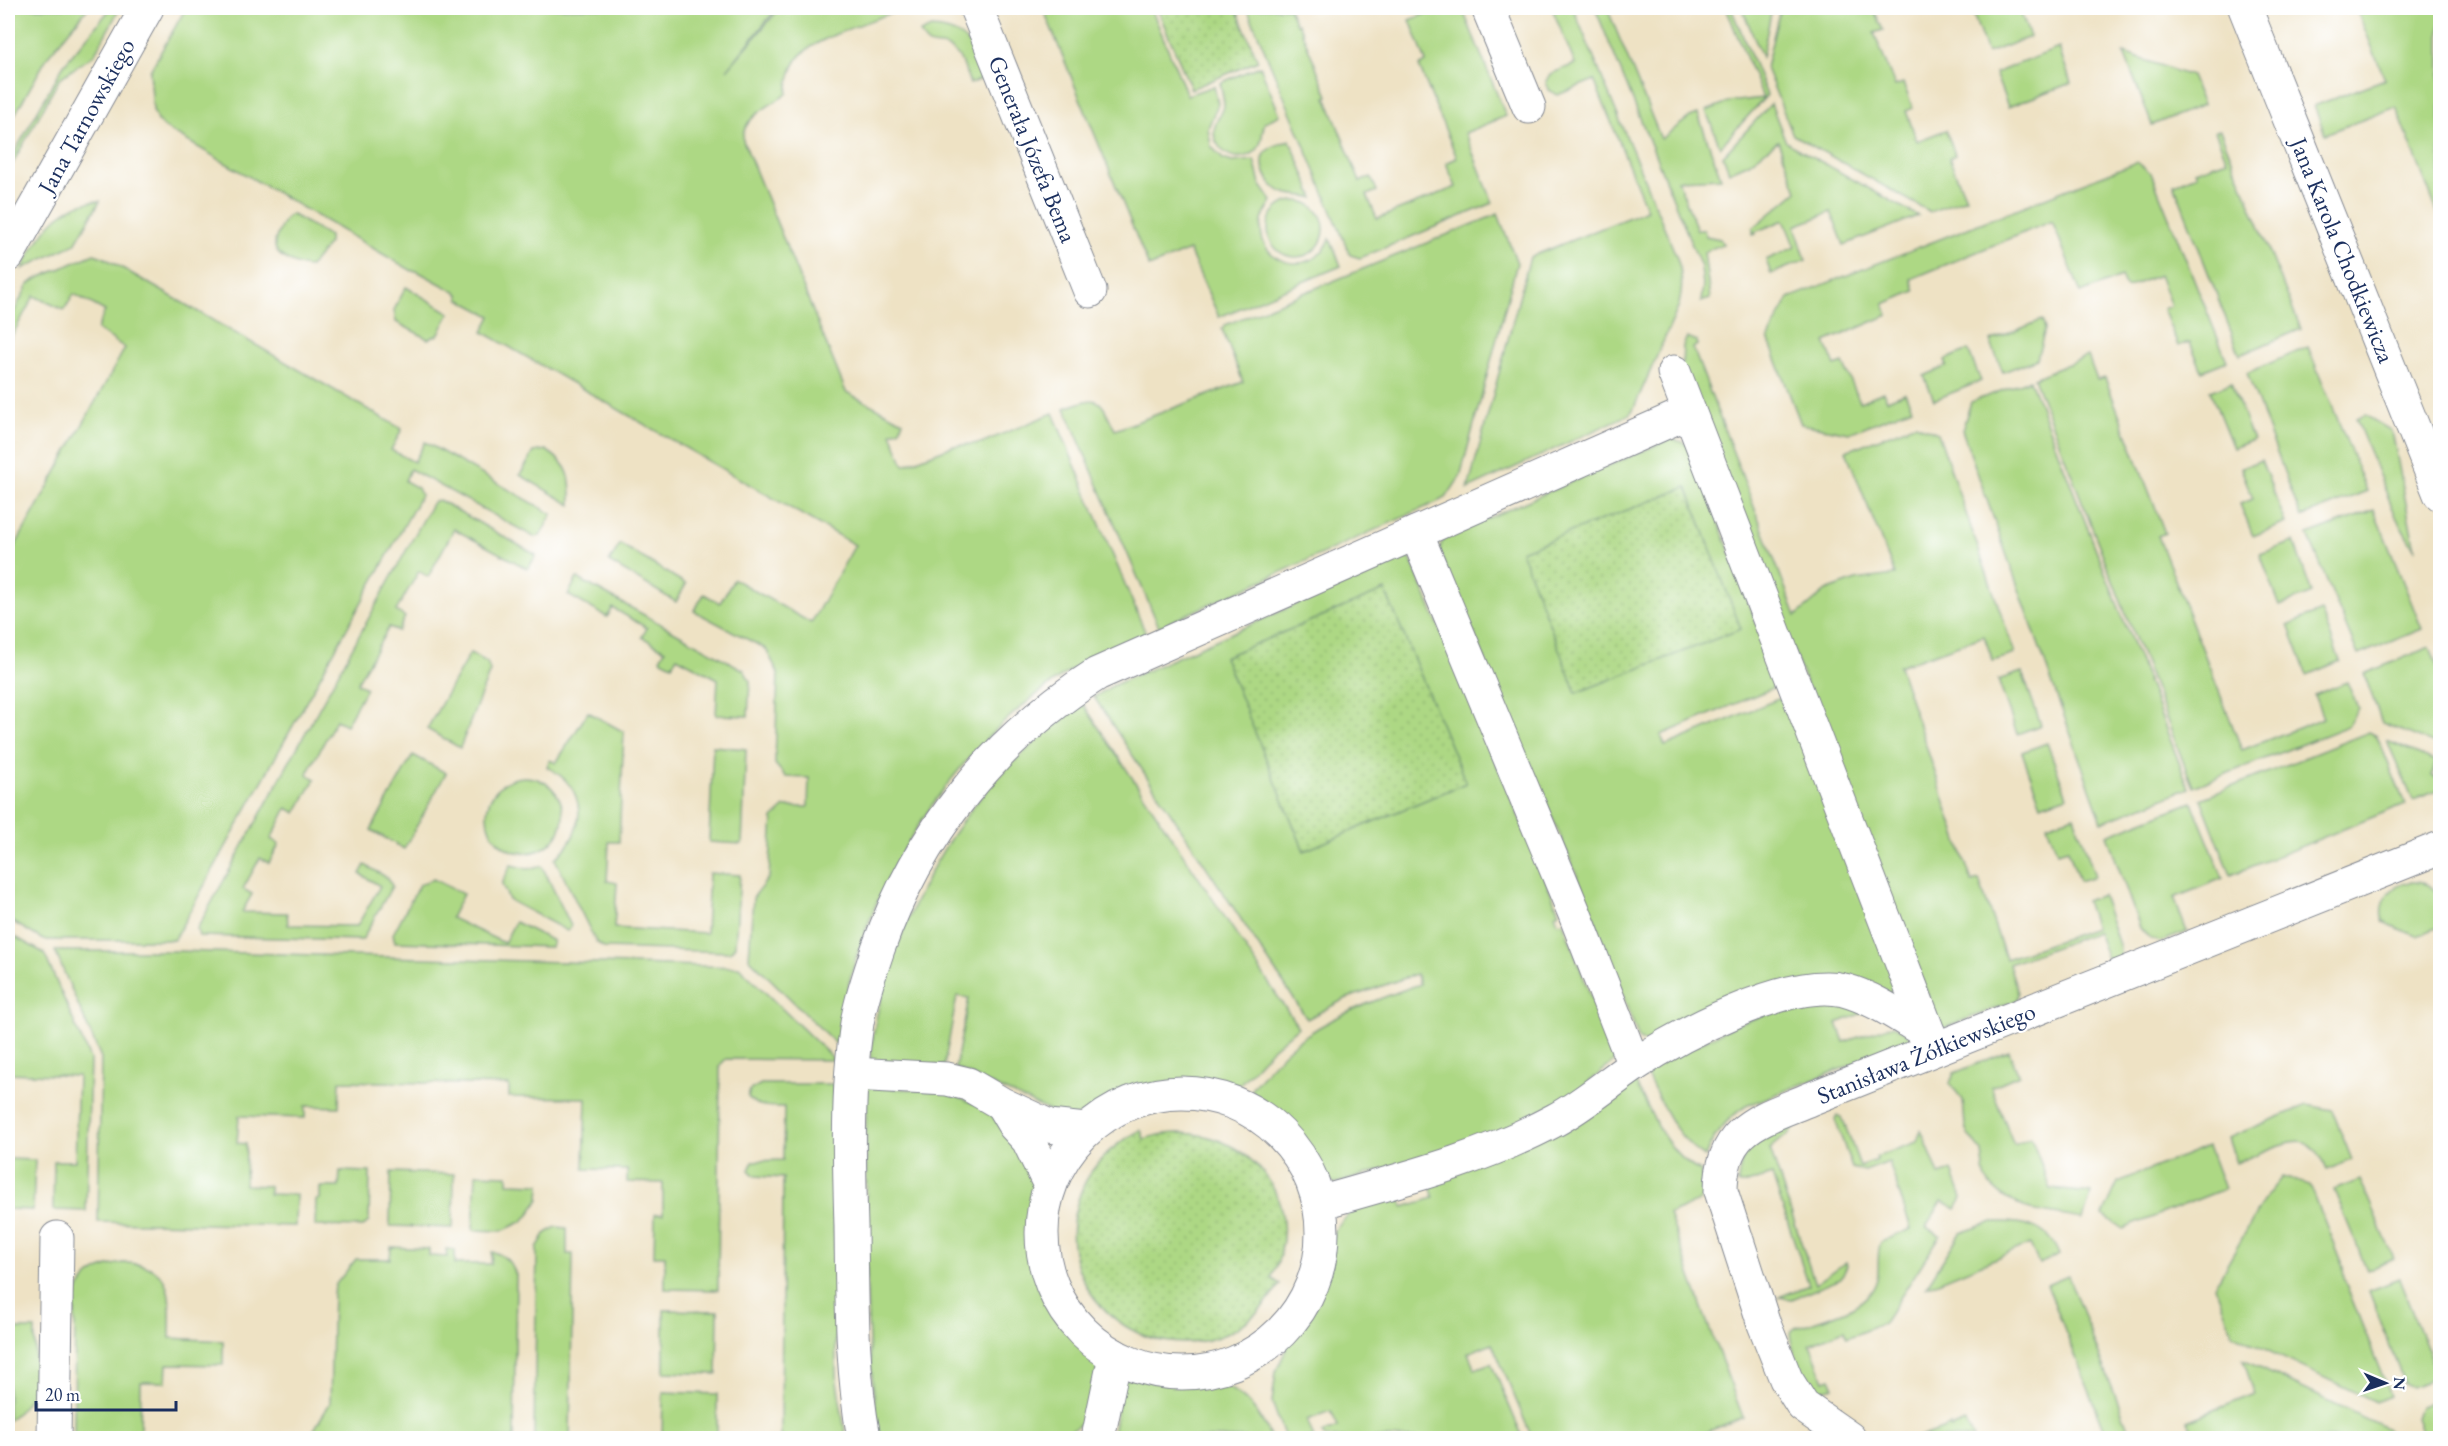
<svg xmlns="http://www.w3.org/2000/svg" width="2448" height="1446" font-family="'EB Garamond',serif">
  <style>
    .green { fill: #add884; stroke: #648471; stroke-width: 1.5 }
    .park { fill: url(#park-dots); stroke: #648471; stroke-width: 1.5 }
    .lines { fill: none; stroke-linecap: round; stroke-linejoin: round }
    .minor-casing { stroke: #848891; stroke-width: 35 }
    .minor { stroke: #fff; stroke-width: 33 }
    .labels { text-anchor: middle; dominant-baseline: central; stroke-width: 4.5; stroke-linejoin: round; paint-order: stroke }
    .street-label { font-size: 24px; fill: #1b2f5e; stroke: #fff }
  </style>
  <defs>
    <pattern id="park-dots" width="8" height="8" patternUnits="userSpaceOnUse" patternTransform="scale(1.5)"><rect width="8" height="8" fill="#add884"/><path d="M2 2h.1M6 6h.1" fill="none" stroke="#94ba74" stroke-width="1.8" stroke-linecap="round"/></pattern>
  </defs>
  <rect width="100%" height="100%" fill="#fff"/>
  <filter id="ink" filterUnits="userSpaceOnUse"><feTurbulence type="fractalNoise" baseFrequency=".0167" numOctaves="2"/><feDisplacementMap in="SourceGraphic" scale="12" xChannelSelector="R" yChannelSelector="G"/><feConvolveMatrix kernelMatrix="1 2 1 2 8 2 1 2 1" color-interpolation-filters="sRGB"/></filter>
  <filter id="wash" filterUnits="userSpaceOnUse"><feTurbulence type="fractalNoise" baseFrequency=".008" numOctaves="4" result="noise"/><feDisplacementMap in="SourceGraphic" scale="24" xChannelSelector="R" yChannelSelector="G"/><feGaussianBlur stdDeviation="1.35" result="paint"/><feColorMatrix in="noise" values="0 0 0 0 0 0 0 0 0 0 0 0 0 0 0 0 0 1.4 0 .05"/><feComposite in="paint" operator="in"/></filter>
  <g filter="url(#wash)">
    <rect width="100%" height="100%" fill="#eee2c4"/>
    <g class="green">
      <polygon points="8,8 88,8 48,56 8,127"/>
      <polygon points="111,8 120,8 94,55 60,78 8,172 8,164 63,66"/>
      <path d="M186,8H777L727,70L780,8H905C880,18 813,38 798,58C791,68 788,82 787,94C771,105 741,118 743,140L846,392L903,421L900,429L891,433L904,465L953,446L981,443L1053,413L1146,634C1123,644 1098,653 1076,667C947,748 857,894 837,1045L749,958L753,898L769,877L773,818L785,807H808L809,778L786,777L775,764L778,673L766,649L694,611L704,594L720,603L734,579L811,623L855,545L483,332L491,316L459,299V294L417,271H412L165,128L157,120L153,110L150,71Z"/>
      <path d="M1043,8H1151L1187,95L1214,86L1218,104L1208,128L1211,146L1223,159L1232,162L1254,160L1260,184L1272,201C1269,208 1263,214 1262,221C1254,265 1313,280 1330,239L1341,266L1219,317L1189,250L1149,267Z"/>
      <polygon points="1247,8 1289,8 1296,24 1298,23 1328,96 1326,97 1360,182 1371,177 1377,191 1367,195 1377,219 1456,187 1446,163 1457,158 1419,66 1426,62 1410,20 1440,8 1462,8 1506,116 1465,133 1493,203 1360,258 1350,255"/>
      <path d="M1552,8H1573L1677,258C1683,276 1683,290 1678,308L1633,410L1628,415L1468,489L1530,257L1647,210L1594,80L1558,95L1548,90L1546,81L1550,74L1575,64Z"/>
      <polygon points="1595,8 1607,8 1661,139 1690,117 1698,114 1721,178 1678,180 1697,230 1704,230 1706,236 1720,239 1723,244 1704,252 1710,299 1701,302 1703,285 1701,267"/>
      <polygon points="1726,8 1731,8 1767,95 1720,147 1706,111 1728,102 1763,98"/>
      <polygon points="1742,8 1772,8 1762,57"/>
      <polygon points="1780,8 1873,8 1883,30 1874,33 1895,86 1903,83 1913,108 1906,111 1917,141 1946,130 1955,155 1949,158 1966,198 1930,212 1793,135 1766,68"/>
      <polygon points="1971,8 2019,8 2030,37 1987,53"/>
      <polygon points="2356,8 2440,8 2440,219 2396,107 2325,134 2314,106 2385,79"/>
      <path d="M931,28C956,29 969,38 978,61C981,67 984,72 982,79L970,84C966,74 964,61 955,53C940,38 931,55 920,33Z"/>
      <polygon points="2059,48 2071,83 2008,107 1995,73"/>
      <polygon points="2124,53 2191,76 2203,105 2152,125"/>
      <path d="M1260,66L1280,115L1265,122C1260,136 1265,154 1242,157C1224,159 1209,140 1216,123C1218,117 1223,113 1224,106C1224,99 1222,91 1220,83Z"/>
      <polygon points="1771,104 1786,142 1918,216 1844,245 1831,212 1795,226 1806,260 1771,274 1766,260 1795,247 1784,220 1755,232 1756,234 1753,235 1753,228 1797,191 1778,141 1749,163 1729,172 1723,156"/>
      <polygon points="2220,130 2301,329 2240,355 2174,184 2197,175 2195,171 2227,160 2215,131"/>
      <path d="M1290,140L1314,198C1304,195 1292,196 1282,192C1268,187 1255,161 1269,149C1274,145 1284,143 1290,140Z"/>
      <polygon points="2137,162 2151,173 2227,361 2202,371 2190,342 2178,346 2163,309 2171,306 2159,275 2126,288 2121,277 2081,293 2052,221 1911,279 1915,291 1884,304 1888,315 1825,342 1835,366 1843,363 1860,402 1883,392 1887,400 1905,393 1912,408 1849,433 1801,424 1768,338 1789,298"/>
      <path d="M100,201L75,244L22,269C39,236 58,202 100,201Z"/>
      <circle cx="1296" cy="229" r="28"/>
      <path d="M291,214L329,236V243L310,267C300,267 277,258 275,247C273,241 278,234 280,229C283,222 285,218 291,214Z"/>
      <path d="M1498,214L1517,263L1460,477L1446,498L1159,627L1065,408C1102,394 1099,398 1115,430L1243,382L1222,329L1225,325Z"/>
      <polygon points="94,254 103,257 402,429 391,450 414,462 425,442 552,514 540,536 534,537 410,469 405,481 418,488 421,495 174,940 43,940 8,919 8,559 125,348 97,329 105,311 74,294 64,310 34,296 8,343 8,323 28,285 36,279"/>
      <polygon points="406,287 450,313 438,335 428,339 396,322 394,310"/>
      <polygon points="2042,320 2045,329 2037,359 2003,372 1990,341"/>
      <polygon points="1687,337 1697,341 1697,345 1693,348 1796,616 1826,591 1856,580 1895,575 1846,451 1916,424 1938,433 2015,654 1993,661 1984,636 1899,666 1972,882 1979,880 2006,959 2095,928 2086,901 2102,895 2119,945 2121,959 2111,962 2108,961 2097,932 2009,964 2018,993 2017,1000 1941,1029 1682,366 1683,346"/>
      <polygon points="2308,347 2367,491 2301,517 2247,373"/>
      <polygon points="1968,350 1981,381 1934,400 1924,376 1947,366 1945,360"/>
      <polygon points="2088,356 2097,380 2105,378 2165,533 2158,536 2242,750 2323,718 2314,695 2347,682 2358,708 2348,726 2193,787 2034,378"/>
      <polygon points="2030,380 2189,788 2102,822 1962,430 1971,402"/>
      <polygon points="2231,383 2253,440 2233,448 2210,391"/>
      <polygon points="2365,415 2390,430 2393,436 2415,550 2397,519 2356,419"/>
      <polygon points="1670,439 1683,442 1690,446 1778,680 1773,688 1661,735 1665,746 1778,699 1785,700 1901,997 1877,989 1646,1042 1639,1039 1588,901 1439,552 1441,544 1447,536"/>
      <path d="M546,450C571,466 571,477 571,505L520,475L534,452Z"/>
      <polygon points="2261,460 2286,523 2253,536 2240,504 2253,499 2241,468"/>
      <polygon points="439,500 536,555 528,569 454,529 428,577 419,571 396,611 405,617 398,631 389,627 357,683 366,688 346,725 336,720 307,774 315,779 296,813 287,808 271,839 279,844 269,863 260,858 243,889 252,894 242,912 287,913 288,925 357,926 380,886 360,874 365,865 388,878 392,886 362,940 199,936 197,929 433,502"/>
      <polygon points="2374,510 2422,629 2358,655 2308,535"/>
      <polygon points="2294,542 2312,593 2280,606 2260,554"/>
      <polygon points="620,544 686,584 676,602 609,562"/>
      <path d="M1401,558H1410L1559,912L1555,914L1558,923L1563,922L1615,1061L1574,1094L1483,1139L1334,1184C1321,1180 1318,1166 1312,1155C1297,1129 1276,1112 1252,1096V1088C1265,1073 1278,1057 1294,1044C1332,1015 1376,1000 1420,984L1416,974L1345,999L1307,1019L1094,697L1112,686Z"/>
      <polygon points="577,578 744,670 750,681 748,716 716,715 718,679 677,657 672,665 660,659 665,650 642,637 647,628 613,608 607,617 568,595"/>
      <polygon points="2321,611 2340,661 2307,675 2288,625"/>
      <polygon points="2430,647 2440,674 2440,746 2382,723 2364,674"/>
      <polygon points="470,653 487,662 490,671 460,748 427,729"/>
      <polygon points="2022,672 2041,725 2017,734 1998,680"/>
      <path d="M1083,704L1298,1027L1270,1051L1239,1085L1225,1087L1182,1081L1151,1084L1118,1095L1086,1114L1067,1119L955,1068L969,998L957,996L944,1066L870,1062C878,969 925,863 985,792C1014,759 1047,730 1083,704Z"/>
      <path d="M588,712L624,732L619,842H609L607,881L617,883L614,928L706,933L709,873L740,875L735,946L730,952L605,948L596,942L555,859C588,830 588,788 547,767L550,760L556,763Z"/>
      <polygon points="2369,732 2377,736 2405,804 2231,875 2201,799"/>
      <polygon points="2387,741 2436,761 2432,776 2440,779 2440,790 2413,800"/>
      <polygon points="2047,743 2067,796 2041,805 2022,752"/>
      <polygon points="713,746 746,749 742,844 709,842"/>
      <polygon points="413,755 446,773 404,849 371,830"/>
      <circle cx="525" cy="815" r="38"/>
      <polygon points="2192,802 2223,878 2174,898 2187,932 2160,942 2149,938 2140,928 2107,835"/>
      <polygon points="2074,816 2095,876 2079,881 2068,849 2057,852 2047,825"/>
      <polygon points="511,865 528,869 542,866 571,926 569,930 567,931 509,900 502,884"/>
      <polygon points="433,879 463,894 451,918 504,943 515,922 553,941 551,947 395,942 393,934 419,885"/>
      <path d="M2410,882C2442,881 2441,902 2440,927L2416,936L2383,922C2377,901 2390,886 2410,882Z"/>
      <polygon points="8,933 44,953 90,1059 86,1211 53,1210 54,1161 75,1161 78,1076 8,1073"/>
      <polygon points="55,951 178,951 739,967 835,1060 726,1059 720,1065 718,1290 665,1289 665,1256 654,1256 655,1214 663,1214 663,1183 627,1182 627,1170 584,1169 586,1098 509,1097 509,1085 340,1081 339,1107 305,1106 305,1118 239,1116 237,1143 246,1144 245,1185 269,1186 269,1194 296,1195 295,1226 98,1222 101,1058"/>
      <path d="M1815,1000L1868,1011L1837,1023L1844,1042L1894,1025L1915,1040L1746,1106C1726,1119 1713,1135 1705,1157C1675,1139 1661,1101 1645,1072L1734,1025Z"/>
      <polygon points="2009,1051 2019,1075 1991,1087 2014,1145 2031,1138 2051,1189 2092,1193 2083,1219 2030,1210 2005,1198 1989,1184 1985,1176 1982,1152 1968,1135 1965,1126 1963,1100 1950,1084 1954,1073"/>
      <path d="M1634,1080C1652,1114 1666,1153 1701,1172L1703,1198L1698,1202L1669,1214L1704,1314L1743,1417L1692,1438H1532L1492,1343L1468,1353L1475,1369L1491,1363L1523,1438H1325L1322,1433L1338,1427L1331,1411L1307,1420L1314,1438H1285L1272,1402L1276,1372L1291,1338L1315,1305L1324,1285L1329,1266L1333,1232L1356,1206L1398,1193L1403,1207L1434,1198L1429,1183Z"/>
      <path d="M761,1084H833L836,1376L846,1438H781L783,1178L755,1176L749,1170L753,1161L783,1160L784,1107C771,1106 757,1109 748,1097L750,1090Z"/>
      <path d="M868,1087L942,1091L988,1109L1037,1180C1028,1231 1025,1279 1059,1323C1070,1336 1091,1349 1098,1363C1095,1381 1096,1411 1081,1424C1074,1430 1064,1434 1055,1438H881C861,1337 868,1223 866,1120Z"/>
      <path d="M2307,1105L2332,1110L2352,1160L2326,1170C2321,1160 2318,1148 2307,1143C2293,1135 2252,1157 2236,1163L2228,1138Z"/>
      <path d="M1837,1115L1842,1117L1860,1166L1877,1160L1876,1157L1917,1142L1921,1130L1939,1175L1952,1171L1962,1198L1956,1209L1942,1201L1926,1227L1940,1236L1884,1323L1847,1338L1844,1330L1810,1344L1824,1380L1830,1378L1834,1387L1818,1391C1804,1384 1791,1348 1790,1333L1795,1328C1821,1318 1869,1311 1877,1279C1880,1268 1876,1252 1881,1242L1911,1229L1889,1162L1865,1171L1852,1168L1835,1119Z"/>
      <path d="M1793,1127V1130L1770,1149L1815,1284L1846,1262L1847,1266L1841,1279L1792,1299L1779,1297L1809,1285L1772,1175L1744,1184H1738C1739,1145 1762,1139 1793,1127Z"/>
      <polygon points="2208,1146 2224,1189 2123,1229 2103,1215 2118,1182"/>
      <polygon points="8,1159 35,1160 33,1210 8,1209"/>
      <polygon points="340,1171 370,1172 369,1221 363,1227 315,1226 316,1200 320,1199 320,1187 339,1187"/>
      <polygon points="391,1172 454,1174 453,1228 390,1226"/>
      <polygon points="476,1174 508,1175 508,1183 540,1184 539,1199 529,1215 521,1222 502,1231 473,1230"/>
      <polygon points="2282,1177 2310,1185 2343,1267 2344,1279 2390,1396 2375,1402 2233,1334 2215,1286 2265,1198"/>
      <polygon points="2360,1180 2394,1259 2367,1270 2334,1190"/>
      <path d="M1993,1222C2023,1221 2048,1225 2059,1255L2039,1264L2030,1244L1926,1287L1960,1233Z"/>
      <polygon points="556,1227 567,1228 567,1254 573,1254 570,1438 534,1438 537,1248 545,1234"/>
      <path d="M391,1247L429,1249V1256L447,1257L446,1249L455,1250V1264H491L492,1252C504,1254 512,1264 516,1275L514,1438H309L330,1403L333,1293L336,1284L356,1259H390Z"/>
      <path d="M123,1263C176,1263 170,1298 170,1338L223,1341V1365L167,1364L166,1382H141L140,1438H74L75,1301C80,1276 100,1266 123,1263Z"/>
      <polygon points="2068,1276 2132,1438 2108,1438 2047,1285"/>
      <polygon points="2399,1279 2438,1377 2412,1387 2404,1383 2369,1291"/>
      <polygon points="664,1310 718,1311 717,1374 664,1372"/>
      <path d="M8,1329H35C34,1366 42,1398 8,1420Z"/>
      <polygon points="2243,1360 2386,1428 2396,1438 2195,1438 2187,1421 2255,1394"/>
      <path d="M1134,1377C1151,1382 1167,1385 1185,1385C1191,1384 1197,1382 1203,1382C1237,1383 1259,1410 1271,1438H1112L1122,1384L1127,1379Z"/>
      <polygon points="663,1392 717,1394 717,1438 662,1438"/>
      <polygon points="2440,1398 2440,1438 2424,1438 2416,1418 2420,1406"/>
      <polygon points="1966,1422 1973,1438 1918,1438 1950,1426 1951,1428"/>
    </g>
    <g class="park">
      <polygon points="1157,8 1236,8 1258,61 1191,89"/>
      <polygon points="1687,487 1741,629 1576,693 1521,551"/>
      <polygon points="1385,590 1466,783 1304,851 1224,657"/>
      <path d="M1141,1130L1144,1139C1231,1110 1316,1193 1271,1278L1280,1284C1267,1304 1251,1322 1228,1333C1146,1371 1053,1294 1076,1207C1085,1170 1108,1147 1141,1130Z"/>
    </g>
  </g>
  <g filter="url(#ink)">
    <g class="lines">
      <defs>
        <g id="minor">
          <polyline points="976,8 1090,291"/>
          <polyline points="1488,8 1529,107"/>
          <polyline points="2245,8 2440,494"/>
          <polyline points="8,255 147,8"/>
          <polyline points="1674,372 1929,1034"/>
          <polyline points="1416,533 1574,912 1634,1065"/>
          <polyline points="852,1074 947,1079 968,1084 1002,1104 1049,1126 1085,1130"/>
          <circle cx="1182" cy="1233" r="140"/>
          <polyline points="1004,1108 1014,1125 1028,1140 1050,1185"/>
          <path d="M1319,1203C1399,1180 1481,1160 1555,1120C1583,1105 1607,1084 1633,1066C1679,1035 1788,977 1844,990C1874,998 1902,1018 1929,1034"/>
          <polyline points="54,1438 57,1238"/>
          <path d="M864,1438C851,1368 852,1298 851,1226C849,1159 847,1089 857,1023C861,998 870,973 878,949C918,834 995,739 1097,674L1689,412"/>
          <polyline points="1098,1438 1115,1356"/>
          <path d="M1849,1438L1803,1406L1786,1379L1764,1324L1721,1191C1721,1127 1760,1120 1810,1099L2440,848"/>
        </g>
      </defs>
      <use href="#minor" class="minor-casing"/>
      <use href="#minor" class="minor"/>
    </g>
  </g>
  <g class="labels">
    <g class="street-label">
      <text transform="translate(86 116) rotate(-61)">Jana Tarnowskiego</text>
      <text transform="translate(1033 149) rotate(68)">Generała Józefa Bema</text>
      <text transform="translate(2343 250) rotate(68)">Jana Karola Chodkiewicza</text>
      <text transform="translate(1926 1053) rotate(-22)">Stanisława Żółkiewskiego</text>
    </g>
  </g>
  <rect width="2448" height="1446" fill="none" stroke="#fff" stroke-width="30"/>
  <g transform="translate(2385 1383) rotate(92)" stroke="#ffffff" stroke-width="4.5" paint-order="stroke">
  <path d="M0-4.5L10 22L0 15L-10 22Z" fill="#1b2f5e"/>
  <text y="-9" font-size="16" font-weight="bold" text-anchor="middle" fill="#1b2f5e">N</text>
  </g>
  <path d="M36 1401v9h140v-9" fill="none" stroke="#1b2f5e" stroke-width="3"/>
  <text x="45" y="1401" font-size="18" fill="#1b2f5e" stroke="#ffffff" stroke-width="4.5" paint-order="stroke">20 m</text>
</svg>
